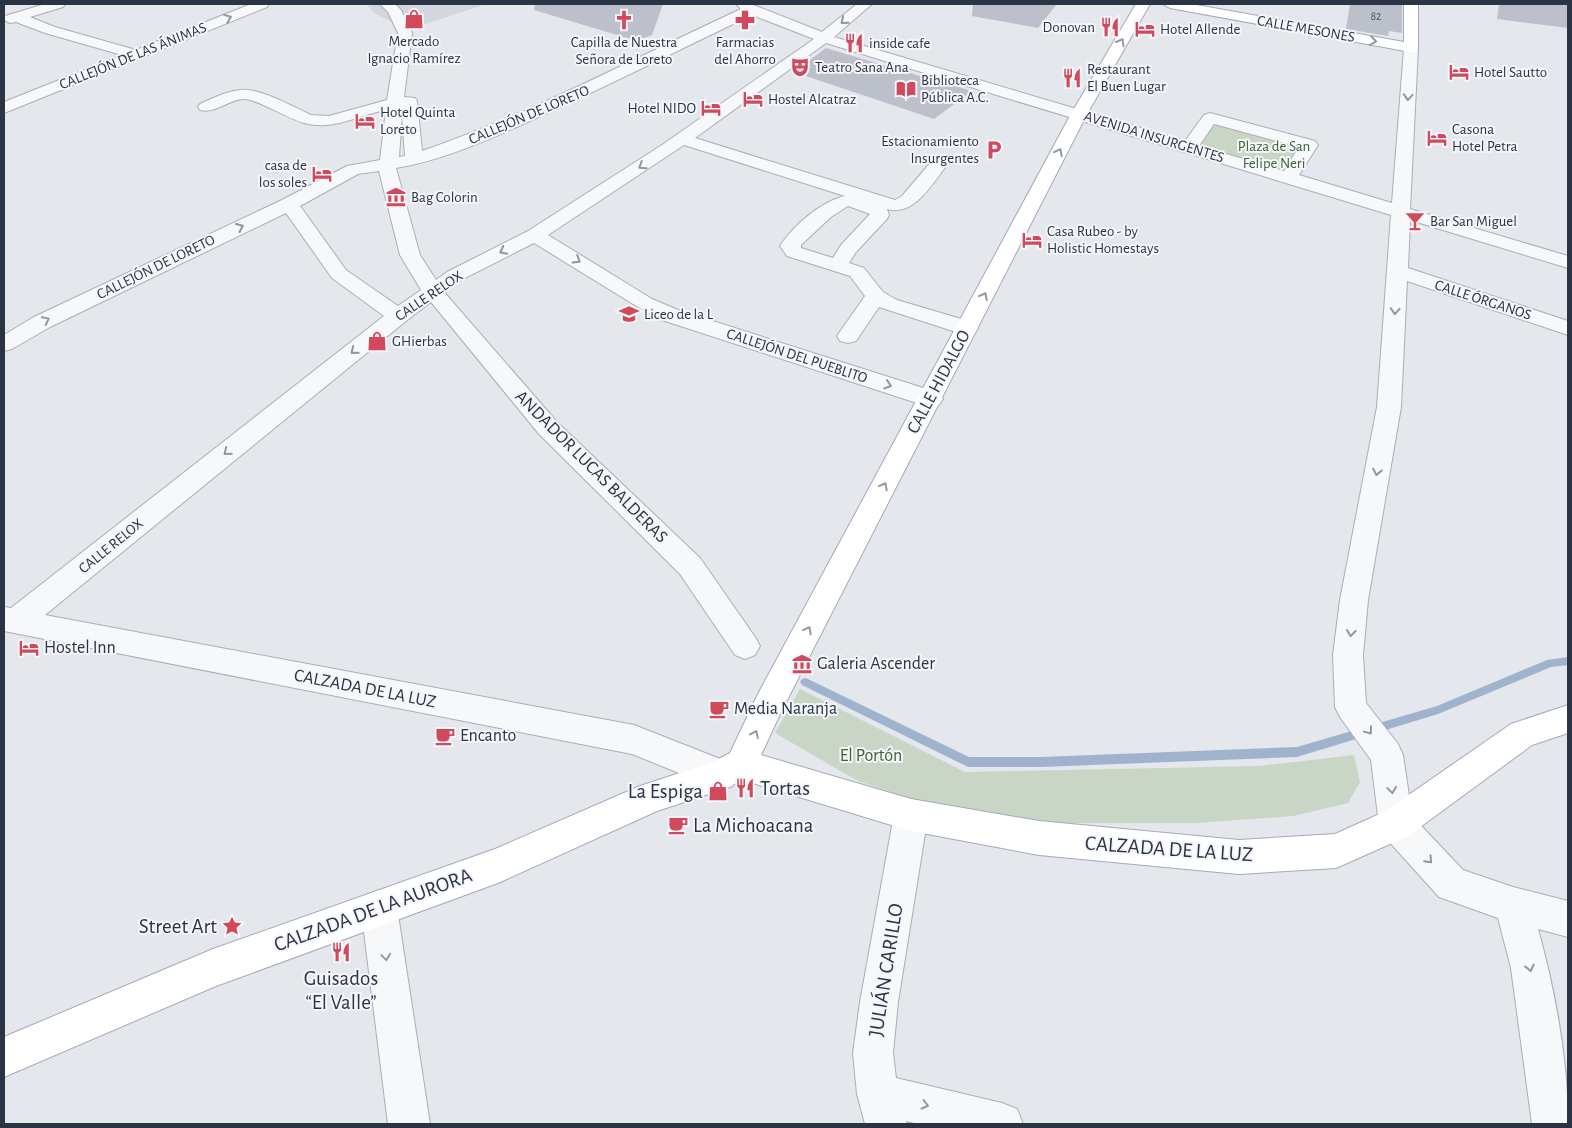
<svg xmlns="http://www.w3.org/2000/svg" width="1572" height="1128" font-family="'Alegreya Sans',sans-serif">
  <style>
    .built { fill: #d2d6de }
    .green { fill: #c9d6c5 }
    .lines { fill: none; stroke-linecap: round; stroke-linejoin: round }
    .stream { fill: #9fb4cc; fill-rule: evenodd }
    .building { fill: #bbc0ca }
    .minor-casing { stroke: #a9aeb7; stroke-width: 2 }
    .major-casing { stroke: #a3abb8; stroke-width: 2 }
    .minor { fill: #f7f8fa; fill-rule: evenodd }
    .major { fill: #fff; fill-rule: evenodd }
    .oneway { stroke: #9196a0 }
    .oneway2 { stroke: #959aa2 }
    .labels { text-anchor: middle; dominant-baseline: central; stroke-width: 4; stroke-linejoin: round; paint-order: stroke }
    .far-number-label { font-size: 12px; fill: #4f5766 }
    .far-poi-label { font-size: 15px; fill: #2b3445; stroke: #f4f6f9; text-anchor: start }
    .far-street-label { font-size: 15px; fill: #2b3445; stroke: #f4f6f9 }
    .far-park-label { font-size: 15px; fill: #3f6138; stroke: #f4f6f9 }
    .street-label { font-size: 18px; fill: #2b3445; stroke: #f4f6f9 }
    .poi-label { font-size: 18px; fill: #2b3445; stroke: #f4f6f9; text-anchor: start }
    .park-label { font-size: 18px; fill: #3f6138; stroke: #f4f6f9 }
    .near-poi-label { font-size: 21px; fill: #2b3445; stroke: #f4f6f9; text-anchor: start }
    .near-street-label { font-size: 21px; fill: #2b3445; stroke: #f4f6f9 }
  </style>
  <rect width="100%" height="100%" fill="#e4e7ec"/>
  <polygon class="built" points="366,4 486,4 398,33 396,24 376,14"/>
  <g class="green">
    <polygon points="1210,118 1309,145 1288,179 1189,148"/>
    <polygon points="800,689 965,772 1260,766 1354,755 1360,782 1348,803 1293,816 1196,823 1066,823 996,819 909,798 858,781 775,733"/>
  </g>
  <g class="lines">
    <polygon class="stream" points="1568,657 1568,665 1551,667 1438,714 1297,757 1041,767 968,767 802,685 800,682 802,679 805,678 808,679 969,757 1041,757 1297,747 1437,706 1547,660"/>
  </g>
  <g class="building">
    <polygon points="535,4 663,4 652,35 642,39 627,38 534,10"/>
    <polygon points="973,4 1057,4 1038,28 972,16"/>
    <polygon points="1350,4 1402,4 1402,33 1389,31 1388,36 1346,29"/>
    <polygon points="1499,4 1568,4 1568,28 1497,19"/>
    <polygon points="826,48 923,77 972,91 934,119 794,72"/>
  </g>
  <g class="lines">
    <defs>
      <g id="minor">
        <polygon points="45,4 65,4 63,7 30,17 55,27 136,50 251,4 269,4 267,7 4,113 4,102 122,55 45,33 16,22 10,23 4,20 5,16"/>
        <path d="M380,4H395L401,10L412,33L404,97L415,98L417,101L422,151C532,113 635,58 741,9L736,4H751L822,32L857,4H872L834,37L1185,141L1204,115L1210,113L1315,141L1318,145L1299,175L1392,203L1404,48L1406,45H1416L1418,48L1410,209L1568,256V268L1410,220L1408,268L1568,321V335L1407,281L1401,407L1368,600L1363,655L1366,703L1398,744L1403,755L1412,816L1463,870L1513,887L1568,901V937L1538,929C1555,990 1568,1061 1568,1124H1532L1511,968L1498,918L1439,897L1384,836L1379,824L1371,760L1340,717L1335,707L1333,655L1340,600L1377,407L1391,215L826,43L695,138L895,200L902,196L931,162L937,161L943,162L946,166C932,185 913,217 887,209L889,215L887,219L856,252L849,263L864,268L883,292L897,300L975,323L978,328L975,333L967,335L959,333L879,307L856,341L848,343L840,341L837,336L865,296L850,276L787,256L780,246C794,225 820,202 845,196L684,145L548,235L652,299L678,310L939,393L943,399L939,405L931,407L923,405L662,320L638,307L534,243L461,280L444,292L557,422L700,558L755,637L760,646L755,655L745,659L735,655L680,574L539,434L431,302L406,321L45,615L634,725L733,764L737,775L733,786L721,790L632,754L4,631V607L11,608L384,316L332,278L286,213L50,327L12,349L4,351V335L34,317L282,200L347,166L380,160L386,110C358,115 334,131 304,123C289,119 257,99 244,99C229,99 216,114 200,110L198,107L200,104C213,98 227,91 241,90C260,88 293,107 311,115L329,116L387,100L398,33L388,12ZM752,15L814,39L662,145L528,231L447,272L436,280L420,255L396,168C443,160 488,140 532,120C606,87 678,50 752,15ZM402,115L405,156L399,157ZM1214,124L1299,147L1284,171L1199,146ZM379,171L400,255L421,290L398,306L346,270L300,206L358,174ZM848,206L870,214L841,245L833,258L801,248V245L831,217Z"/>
        <polygon points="911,799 923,803 928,815 898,1002 893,1053 896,1078 1002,1103 1017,1109 1023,1124 918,1124 906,1121 907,1124 865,1124 857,1094 853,1053 860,1002 894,815 899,803"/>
        <polygon points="379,890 392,895 397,908 430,1124 388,1124 361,908 366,895"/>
      </g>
      <g id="major">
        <polygon points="1136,4 1150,4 1087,114 781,712 761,755 911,799 1039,821 1239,840 1335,834 1384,812 1511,724 1568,705 1568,733 1532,745 1408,836 1336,868 1239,874 1039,855 911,831 743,780 721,790 657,811 498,883 216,986 4,1077 4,1037 213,949 495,849 640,786 713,762 730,753 758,694 1071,114"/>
        <polygon points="1163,4 1191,4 1404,42 1404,4 1418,4 1418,48 1416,51 1411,52 1170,8"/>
      </g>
    </defs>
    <use href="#minor" class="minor-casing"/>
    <use href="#major" class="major-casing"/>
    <use href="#minor" class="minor"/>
    <use href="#major" class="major"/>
  </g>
  <defs><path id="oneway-chevron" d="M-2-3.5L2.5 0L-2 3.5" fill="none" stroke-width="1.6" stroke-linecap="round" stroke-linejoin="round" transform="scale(1.25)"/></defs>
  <g class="oneway">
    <use href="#oneway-chevron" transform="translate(228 18) rotate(-22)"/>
    <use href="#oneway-chevron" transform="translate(844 21) rotate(140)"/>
    <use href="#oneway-chevron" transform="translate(1408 97) rotate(94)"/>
    <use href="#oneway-chevron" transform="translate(642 166) rotate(147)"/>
    <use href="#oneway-chevron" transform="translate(240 227) rotate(-25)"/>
    <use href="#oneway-chevron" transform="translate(503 251) rotate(153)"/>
    <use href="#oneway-chevron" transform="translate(577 260) rotate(32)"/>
    <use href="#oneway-chevron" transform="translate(1395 311) rotate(94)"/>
    <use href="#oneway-chevron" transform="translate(46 320) rotate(-26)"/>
    <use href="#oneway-chevron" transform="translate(354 351) rotate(141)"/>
    <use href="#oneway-chevron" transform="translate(888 385) rotate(18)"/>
    <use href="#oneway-chevron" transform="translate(227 452) rotate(141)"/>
    <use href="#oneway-chevron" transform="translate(1377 472) rotate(101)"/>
    <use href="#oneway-chevron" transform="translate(1351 633) rotate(96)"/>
    <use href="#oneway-chevron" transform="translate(1369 731) rotate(53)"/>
    <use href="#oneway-chevron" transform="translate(1392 790) rotate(82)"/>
    <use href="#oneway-chevron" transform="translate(1429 860) rotate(47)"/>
    <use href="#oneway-chevron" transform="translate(386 957) rotate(82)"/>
    <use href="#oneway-chevron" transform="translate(1530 968) rotate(78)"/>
    <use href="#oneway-chevron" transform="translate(925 1105) rotate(14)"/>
  </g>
  <g class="oneway2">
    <use href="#oneway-chevron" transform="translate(1373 41) rotate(10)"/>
    <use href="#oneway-chevron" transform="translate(1121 42) rotate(-60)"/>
    <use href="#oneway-chevron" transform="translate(1059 152) rotate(-62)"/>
    <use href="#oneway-chevron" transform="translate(984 296) rotate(-62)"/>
    <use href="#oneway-chevron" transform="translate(884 486) rotate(-62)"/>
    <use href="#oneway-chevron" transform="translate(808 630) rotate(-62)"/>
    <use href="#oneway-chevron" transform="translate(755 734) rotate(-65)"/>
  </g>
  <defs>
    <symbol id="shop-bare" viewBox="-9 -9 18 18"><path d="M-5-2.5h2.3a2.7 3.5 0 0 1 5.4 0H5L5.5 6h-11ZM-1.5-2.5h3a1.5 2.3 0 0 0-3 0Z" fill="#d1495b" stroke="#f4f6f9" stroke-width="2.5" paint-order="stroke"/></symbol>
    <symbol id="church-bare" viewBox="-9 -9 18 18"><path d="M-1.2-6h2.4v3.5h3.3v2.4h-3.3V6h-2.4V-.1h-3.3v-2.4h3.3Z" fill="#d1495b" stroke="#f4f6f9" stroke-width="2.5" paint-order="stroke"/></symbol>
    <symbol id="pharmacy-bare" viewBox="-9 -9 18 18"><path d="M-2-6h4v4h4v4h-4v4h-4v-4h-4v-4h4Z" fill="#d1495b" stroke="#f4f6f9" stroke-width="2.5" paint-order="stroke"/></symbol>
    <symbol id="restaurant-bare" viewBox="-9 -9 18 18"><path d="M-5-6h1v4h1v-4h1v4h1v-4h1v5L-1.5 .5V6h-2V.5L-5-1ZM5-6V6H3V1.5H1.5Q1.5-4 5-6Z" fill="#d1495b" stroke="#f4f6f9" stroke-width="2.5" paint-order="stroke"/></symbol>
    <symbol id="hotel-bare" viewBox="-9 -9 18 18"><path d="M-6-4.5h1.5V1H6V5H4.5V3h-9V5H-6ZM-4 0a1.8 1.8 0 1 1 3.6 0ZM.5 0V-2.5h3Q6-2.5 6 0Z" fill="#d1495b" stroke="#f4f6f9" stroke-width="2.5" paint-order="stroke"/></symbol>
    <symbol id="theatre-bare" viewBox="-9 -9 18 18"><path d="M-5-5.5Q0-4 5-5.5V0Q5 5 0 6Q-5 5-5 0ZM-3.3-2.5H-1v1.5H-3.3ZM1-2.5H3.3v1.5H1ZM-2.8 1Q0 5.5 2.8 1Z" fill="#d1495b" stroke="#f4f6f9" stroke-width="2.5" paint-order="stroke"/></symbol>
    <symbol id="library-bare" viewBox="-9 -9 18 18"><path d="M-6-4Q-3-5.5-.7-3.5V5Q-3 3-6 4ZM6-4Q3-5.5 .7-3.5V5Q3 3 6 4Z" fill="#d1495b" stroke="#f4f6f9" stroke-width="2.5" paint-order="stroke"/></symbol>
    <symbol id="parking-bare" viewBox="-9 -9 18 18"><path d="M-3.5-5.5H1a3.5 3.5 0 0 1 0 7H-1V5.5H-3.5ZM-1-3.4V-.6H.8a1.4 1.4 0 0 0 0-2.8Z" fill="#d1495b" stroke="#f4f6f9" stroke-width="2.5" paint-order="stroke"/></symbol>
    <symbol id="museum-bare" viewBox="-9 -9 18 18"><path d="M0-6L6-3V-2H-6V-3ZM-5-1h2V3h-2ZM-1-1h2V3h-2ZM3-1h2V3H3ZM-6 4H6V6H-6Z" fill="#d1495b" stroke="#f4f6f9" stroke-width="2.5" paint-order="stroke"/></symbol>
    <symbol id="bar-bare" viewBox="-9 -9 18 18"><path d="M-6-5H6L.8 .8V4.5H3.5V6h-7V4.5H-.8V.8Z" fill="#d1495b" stroke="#f4f6f9" stroke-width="2.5" paint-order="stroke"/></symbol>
    <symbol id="school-bare" viewBox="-9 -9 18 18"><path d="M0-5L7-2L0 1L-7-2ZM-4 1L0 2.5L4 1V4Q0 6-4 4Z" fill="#d1495b" stroke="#f4f6f9" stroke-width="2.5" paint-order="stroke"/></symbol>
    <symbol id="cafe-bare" viewBox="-9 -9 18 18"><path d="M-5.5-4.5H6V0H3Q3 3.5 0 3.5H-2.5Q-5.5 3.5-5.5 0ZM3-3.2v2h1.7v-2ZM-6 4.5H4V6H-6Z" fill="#d1495b" stroke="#f4f6f9" stroke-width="2.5" paint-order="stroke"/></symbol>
    <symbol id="sight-bare" viewBox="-9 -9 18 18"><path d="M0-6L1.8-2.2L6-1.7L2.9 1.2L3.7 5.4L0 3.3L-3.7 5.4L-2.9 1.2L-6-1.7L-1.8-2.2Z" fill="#d1495b" stroke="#f4f6f9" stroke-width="2.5" paint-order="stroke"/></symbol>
  </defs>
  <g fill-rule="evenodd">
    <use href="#shop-bare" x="400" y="5" width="28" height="28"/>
    <use href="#church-bare" x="610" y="6" width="28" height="28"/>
    <use href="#pharmacy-bare" x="731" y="6" width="28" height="28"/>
    <use href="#restaurant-bare" x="1096" y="13" width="28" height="28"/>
    <use href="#hotel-bare" x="1131" y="15" width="28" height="28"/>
    <use href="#restaurant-bare" x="840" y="29" width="28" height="28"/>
    <use href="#theatre-bare" x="786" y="53" width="28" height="28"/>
    <use href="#hotel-bare" x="1445" y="58" width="28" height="28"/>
    <use href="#restaurant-bare" x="1058" y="64" width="28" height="28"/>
    <use href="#library-bare" x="892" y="75" width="28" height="28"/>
    <use href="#hotel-bare" x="739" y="85" width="28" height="28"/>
    <use href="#hotel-bare" x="697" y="94" width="28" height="28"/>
    <use href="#hotel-bare" x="351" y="107" width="28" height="28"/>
    <use href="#hotel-bare" x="1423" y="124" width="28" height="28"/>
    <use href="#parking-bare" x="980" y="136" width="28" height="28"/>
    <use href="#hotel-bare" x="308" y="160" width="28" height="28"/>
    <use href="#museum-bare" x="382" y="183" width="28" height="28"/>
    <use href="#bar-bare" x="1401" y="207" width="28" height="28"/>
    <use href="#hotel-bare" x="1018" y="226" width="28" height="28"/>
    <use href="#school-bare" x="615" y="300" width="28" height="28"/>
    <use href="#shop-bare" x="363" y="327" width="28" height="28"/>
    <use href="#hotel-bare" x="15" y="634" width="28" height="28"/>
    <use href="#museum-bare" x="788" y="650" width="28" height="28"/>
    <use href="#cafe-bare" x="705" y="695" width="28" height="28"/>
    <use href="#cafe-bare" x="431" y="722" width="28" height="28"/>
    <use href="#restaurant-bare" x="731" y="774" width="28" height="28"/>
    <use href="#shop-bare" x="704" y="777" width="28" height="28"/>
    <use href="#cafe-bare" x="664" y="811" width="28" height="28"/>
    <use href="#sight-bare" x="218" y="912" width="28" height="28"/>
    <use href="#restaurant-bare" x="327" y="938" width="28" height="28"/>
  </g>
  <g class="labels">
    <g class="far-number-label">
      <text x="1376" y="16">82</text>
    </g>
    <g class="far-poi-label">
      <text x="1095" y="27" text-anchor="end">Donovan</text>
      <text x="1160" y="29">Hotel Allende</text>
      <text x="414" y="41" text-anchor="middle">Mercado<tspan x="414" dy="17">Ignacio Ramírez</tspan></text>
      <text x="624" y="42" text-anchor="middle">Capilla de Nuestra<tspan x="624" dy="17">Señora de Loreto</tspan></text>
      <text x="745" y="42" text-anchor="middle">Farmacias<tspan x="745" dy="17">del Ahorro</tspan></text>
      <text x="869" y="43">inside cafe</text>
      <text x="815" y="67">Teatro Sana Ana</text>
      <text x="1087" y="69">Restaurant<tspan x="1087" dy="17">El Buen Lugar</tspan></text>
      <text x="1474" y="72">Hotel Sautto</text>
      <text x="921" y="80">Biblioteca<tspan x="921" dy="17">Pública A.C.</tspan></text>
      <text x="768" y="99">Hostel Alcatraz</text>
      <text x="696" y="108" text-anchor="end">Hotel NIDO</text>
      <text x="380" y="112">Hotel Quinta<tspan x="380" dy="17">Loreto</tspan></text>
      <text x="1452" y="129">Casona<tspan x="1452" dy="17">Hotel Petra</tspan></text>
      <text x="979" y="141" text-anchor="end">Estacionamiento<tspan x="979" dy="17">Insurgentes</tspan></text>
      <text x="307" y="165" text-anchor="end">casa de<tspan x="307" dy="17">los soles</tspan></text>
      <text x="411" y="197">Bag Colorin</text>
      <text x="1430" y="221">Bar San Miguel</text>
      <text x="1047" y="231">Casa Rubeo - by<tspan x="1047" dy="17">Holistic Homestays</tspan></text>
      <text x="644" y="314">Liceo de la L</text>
      <text x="392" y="341">GHierbas</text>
    </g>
    <g class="far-street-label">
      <text transform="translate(1306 29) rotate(10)">CALLE MESONES</text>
      <text transform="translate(133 56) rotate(-22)">CALLEJÓN DE LAS ÁNIMAS</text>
      <text transform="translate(529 115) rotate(-23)">CALLEJÓN DE LORETO</text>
      <text transform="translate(1154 137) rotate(17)">AVENIDA INSURGENTES</text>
      <text transform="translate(156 267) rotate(-26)">CALLEJÓN DE LORETO</text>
      <text transform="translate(429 296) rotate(-34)">CALLE RELOX</text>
      <text transform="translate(1483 300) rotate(18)">CALLE ÓRGANOS</text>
      <text transform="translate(797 356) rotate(18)">CALLEJÓN DEL PUEBLITO</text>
      <text transform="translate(111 546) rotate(-39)">CALLE RELOX</text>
    </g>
    <g class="far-park-label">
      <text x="1274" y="146">Plaza de San<tspan x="1274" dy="17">Felipe Neri</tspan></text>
    </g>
    <g class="street-label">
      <text transform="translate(939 382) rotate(-62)">CALLE HIDALGO</text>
      <text transform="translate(591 467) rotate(45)">ANDADOR LUCAS BALDERAS</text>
      <text transform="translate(365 689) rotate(11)">CALZADA DE LA LUZ</text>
    </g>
    <g class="poi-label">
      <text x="44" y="648">Hostel Inn</text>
      <text x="817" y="664">Galeria Ascender</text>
      <text x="734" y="709">Media Naranja</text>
      <text x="460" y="736">Encanto</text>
    </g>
    <g class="park-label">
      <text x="871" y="756">El Portón</text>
    </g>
    <g class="near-poi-label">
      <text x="760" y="788">Tortas</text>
      <text x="703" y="791" text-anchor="end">La Espiga</text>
      <text x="693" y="825">La Michoacana</text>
      <text x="217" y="926" text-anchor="end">Street Art</text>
      <text x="341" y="978" text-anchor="middle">Guisados<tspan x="341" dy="24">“El Valle”</tspan></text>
    </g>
    <g class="near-street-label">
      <text transform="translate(1169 849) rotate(4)">CALZADA DE LA LUZ</text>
      <text transform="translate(373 910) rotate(-20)">CALZADA DE LA AURORA</text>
      <text transform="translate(886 970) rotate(-81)">JULIÁN CARILLO</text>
    </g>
  </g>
  <rect width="1572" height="1128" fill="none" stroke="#2b3445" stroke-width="10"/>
</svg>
